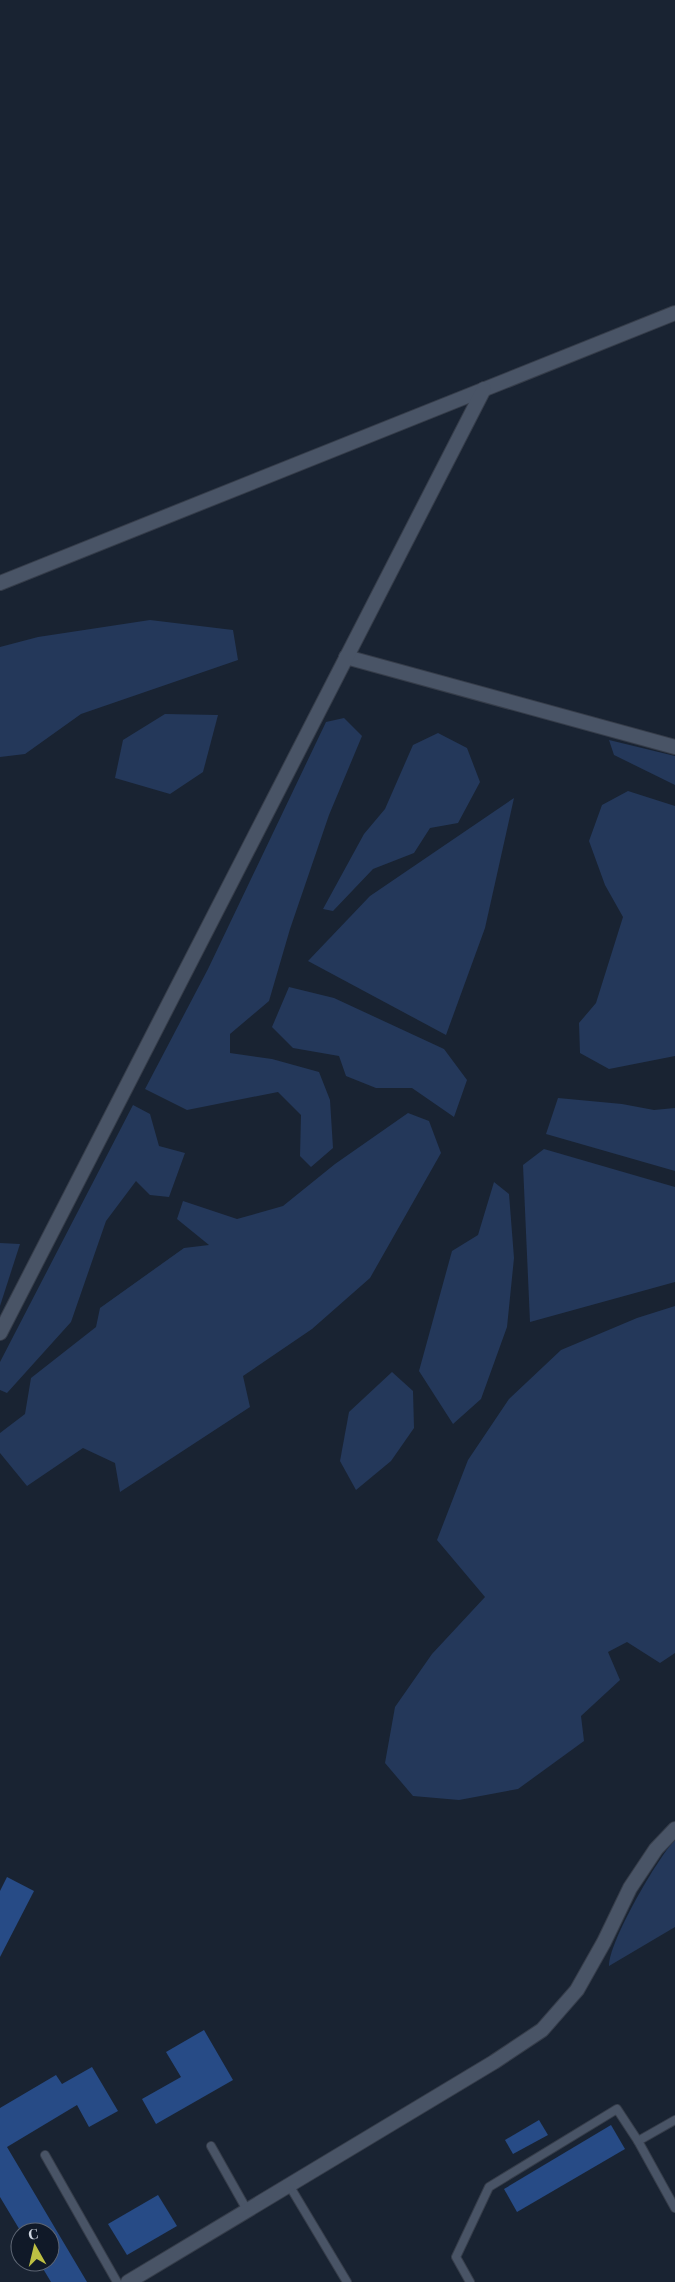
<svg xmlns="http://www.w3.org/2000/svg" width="675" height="2282" font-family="'Playfair Display',serif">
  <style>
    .green { fill: #24385a }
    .building { fill: #274b86 }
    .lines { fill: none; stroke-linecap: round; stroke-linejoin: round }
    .service-casing { stroke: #363d4a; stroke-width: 10 }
    .minor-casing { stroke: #363d4a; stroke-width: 16 }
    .service { stroke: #495466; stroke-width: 8 }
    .minor { stroke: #495466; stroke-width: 14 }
  </style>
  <rect width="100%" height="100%" fill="#192332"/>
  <g class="green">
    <polygon points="150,620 233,630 238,660 81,714 25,754 0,757 0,647 38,637"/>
    <polygon points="165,714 218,715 203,772 170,794 115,778 123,740"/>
    <polygon points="344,718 362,736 329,815 290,929 269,1001 230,1034 230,1053 272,1059 319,1072 330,1100 333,1148 311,1167 300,1156 301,1115 278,1092 187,1110 145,1089 208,969 326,722"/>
    <polygon points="438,733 467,748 480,782 458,823 430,828 414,853 373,869 333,911 323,909 364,834 385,809 413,745"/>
    <polygon points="609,740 675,756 675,785 614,755"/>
    <polygon points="628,791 675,806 675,1056 609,1069 580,1053 579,1023 596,1003 623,917 605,885 589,841 602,805"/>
    <polygon points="514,798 485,928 446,1035 308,961 370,896"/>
    <polygon points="289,987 334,998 444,1049 467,1080 454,1117 412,1088 376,1088 346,1076 339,1056 293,1048 272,1027"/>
    <polygon points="558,1098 622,1104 654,1110 675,1108 675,1171 546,1134"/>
    <polygon points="133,1105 150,1114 159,1146 185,1153 169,1197 150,1195 136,1181 106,1221 71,1322 7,1393 0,1390 0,1362"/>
    <polygon points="408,1113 429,1121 441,1153 370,1278 312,1329 243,1376 250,1407 120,1492 115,1463 83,1448 27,1486 0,1453 0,1433 25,1414 31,1378 96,1327 100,1308 184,1248 209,1245 177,1219 183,1201 237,1219 283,1206 335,1164"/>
    <polygon points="544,1149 675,1187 675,1282 530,1322 523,1165"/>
    <polygon points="494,1182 509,1194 514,1258 507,1327 481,1399 453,1424 419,1371 452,1251 478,1235"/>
    <polygon points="0,1243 20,1244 0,1306"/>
    <polygon points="675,1306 675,1653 660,1663 627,1642 608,1652 620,1680 581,1716 584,1741 518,1789 459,1800 413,1796 385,1763 395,1707 432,1654 485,1597 437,1540 468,1460 509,1399 561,1350 637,1318"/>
    <polygon points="392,1372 413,1391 414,1428 391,1461 356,1490 340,1461 349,1412"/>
    <path d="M675,1840V1927L609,1966C608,1943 658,1857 675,1840Z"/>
  </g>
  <g class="building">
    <polygon points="7,1877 34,1891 0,1957 0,1891"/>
    <polygon points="204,2030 233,2080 156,2124 142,2099 181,2077 166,2052"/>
    <polygon points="92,2067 118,2111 89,2127 77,2105 7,2147 87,2282 51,2282 39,2262 50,2262 50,2232 21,2232 0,2197 0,2108 56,2075 62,2084"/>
    <polygon points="539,2120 548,2135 513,2154 505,2140"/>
    <polygon points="611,2125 625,2149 517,2212 504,2189"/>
    <polygon points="158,2195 177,2226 127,2255 108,2224"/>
  </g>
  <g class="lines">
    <defs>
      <g id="service">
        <polyline points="675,2120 638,2141 675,2208"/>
        <polyline points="211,2146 247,2210"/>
        <polyline points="45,2155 117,2282"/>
        <polyline points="289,2185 347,2282"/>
        <polyline points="470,2282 456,2257 489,2187 617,2109 638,2141"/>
      </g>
      <g id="minor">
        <polyline points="0,583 675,313"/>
        <polyline points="346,657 675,747"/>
        <polyline points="0,1333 484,389"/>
        <polyline points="128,2282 494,2062 542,2030 577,1990 604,1942 630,1888 656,1849 675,1829"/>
      </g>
    </defs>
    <use href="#service" class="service-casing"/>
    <use href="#minor" class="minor-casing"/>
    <use href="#service" class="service"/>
    <use href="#minor" class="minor"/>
  </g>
  <g transform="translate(35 2247) rotate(352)"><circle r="24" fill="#101928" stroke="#5d6573"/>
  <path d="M0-4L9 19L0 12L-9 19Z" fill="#bdbf43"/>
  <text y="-8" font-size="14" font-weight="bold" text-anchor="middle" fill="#d1d8e3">С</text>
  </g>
</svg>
